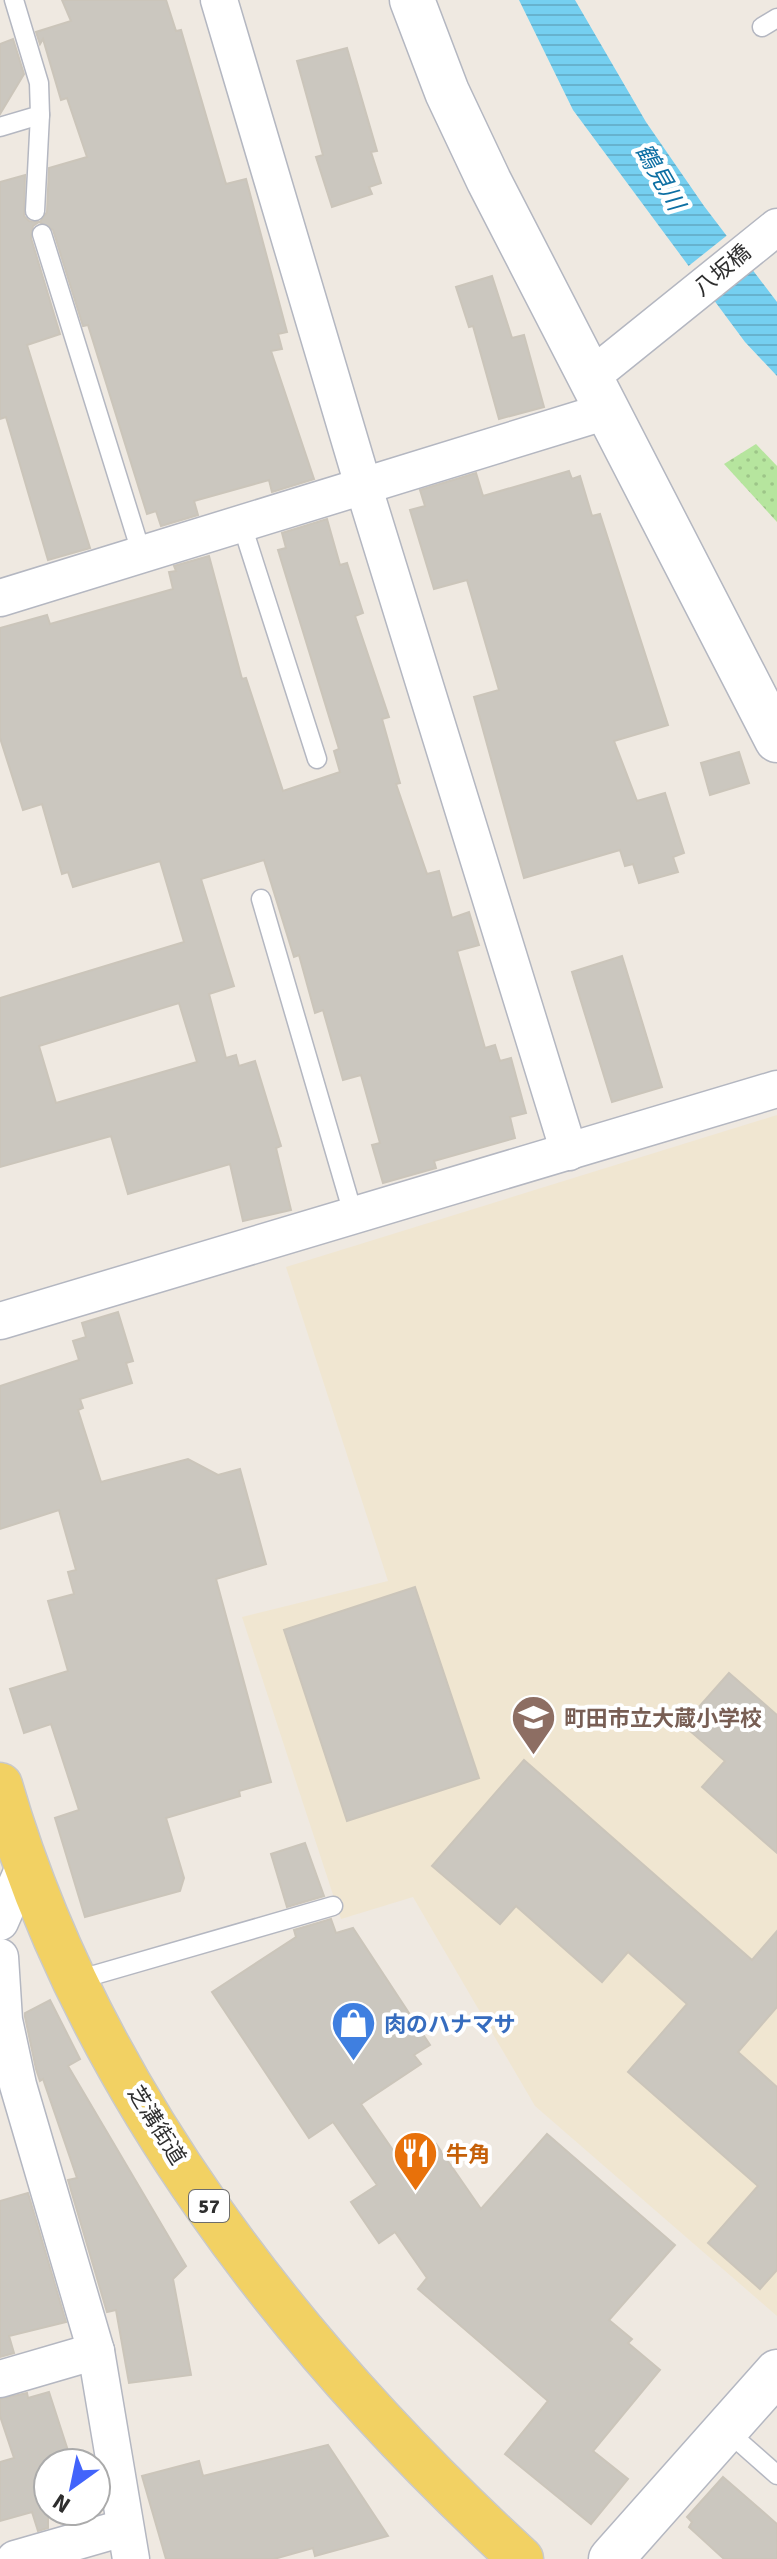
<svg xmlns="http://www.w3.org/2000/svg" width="777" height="2559" font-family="Signika,'Noto Sans JP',sans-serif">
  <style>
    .education { fill: #f0e6d1 }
    .park { fill: url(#park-dots) }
    .water { fill: url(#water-rules) }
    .pier { fill: #efe9e1 }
    .building { fill: #cbc7bf; stroke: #cbc5ba; stroke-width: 2; fill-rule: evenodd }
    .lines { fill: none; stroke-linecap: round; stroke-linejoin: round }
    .lane-casing { stroke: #b4b7c1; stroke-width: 21 }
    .street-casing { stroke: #b4b7c1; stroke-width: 39 }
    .secondary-casing { stroke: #b4b7c1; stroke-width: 47 }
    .primary-casing { stroke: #c9c9c9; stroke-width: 47 }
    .lane { stroke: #fff; stroke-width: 18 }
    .street { stroke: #fff; stroke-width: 36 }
    .secondary { stroke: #fff; stroke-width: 44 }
    .primary { stroke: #f2d163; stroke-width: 44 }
    .labels { text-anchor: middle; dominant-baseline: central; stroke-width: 8; stroke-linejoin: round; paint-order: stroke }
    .shield { fill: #fff; stroke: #6d6d6d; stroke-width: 2 }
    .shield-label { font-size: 20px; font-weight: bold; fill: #2e2e2e }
    .street-label { font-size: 22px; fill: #2e2e2e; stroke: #fff }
    .education-label { font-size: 22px; font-weight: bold; fill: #785e54; stroke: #fff; text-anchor: start }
    .shop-label { font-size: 22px; font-weight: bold; fill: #366cbe; stroke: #fff; text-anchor: start }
    .food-label { font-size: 22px; font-weight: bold; fill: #c56008; stroke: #fff; text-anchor: start }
    .water-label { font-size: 24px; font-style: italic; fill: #0d6fa3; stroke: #fff }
  </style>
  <defs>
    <pattern id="park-dots" width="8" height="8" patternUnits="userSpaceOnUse" patternTransform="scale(2)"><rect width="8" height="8" fill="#b6e59e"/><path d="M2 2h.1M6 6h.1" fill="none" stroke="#9dc588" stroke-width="1.8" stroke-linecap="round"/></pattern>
    <pattern id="water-rules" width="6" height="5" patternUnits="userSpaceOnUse" patternTransform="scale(2)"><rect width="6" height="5" fill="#75cff0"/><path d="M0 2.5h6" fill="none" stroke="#66b2ce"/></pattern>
  </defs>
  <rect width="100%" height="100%" fill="#efe9e1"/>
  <polygon class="education" points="777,1115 777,2316 535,2106 413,1897 341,1919 242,1617 388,1581 286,1267"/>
  <polygon class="park" points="756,444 777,466 777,522 724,464"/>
  <polygon class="water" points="519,0 575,0 646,122 704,206 777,302 777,376 745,342 573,110"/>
  <polygon class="pier" points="730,233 755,267 711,302 686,268"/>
  <g class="building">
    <polygon points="62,0 166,0 176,31 181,30 226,184 246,179 287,332 278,334 282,349 271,351 314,479 272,492 269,480 194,501 198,515 161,526 156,511 147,514 88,325 83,326 53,230 39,222 33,226 31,238 60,334 27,345 90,548 48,560 6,417 0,419 0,182 25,175 24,216 29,221 40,222 47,212 49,168 87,157 67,98 61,100 43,39 40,44 36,32 71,21"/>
    <polygon points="13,39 24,74 0,114 0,44"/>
    <polygon points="347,48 377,151 371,152 381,183 369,187 372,194 332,207 316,157 323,155 297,61"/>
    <polygon points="492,276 512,338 524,335 544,407 499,419 473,326 469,327 456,287"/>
    <polygon points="569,471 572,479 580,476 592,516 600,514 668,725 614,741 637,801 665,793 684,853 673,857 678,872 639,883 633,864 625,866 620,850 524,878 474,697 499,690 467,580 434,589 410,510 425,506 420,490 476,473 483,496"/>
    <path d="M327,519L340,565L347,563L363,613L355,616L389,717L382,719L400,783L396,784L427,874L439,871L452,918L469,912L479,945L457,951L485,1048L495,1045L500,1061L511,1058L526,1113L510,1117L515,1138L434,1161L436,1168L383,1183L372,1145L380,1143L361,1075L343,1080L323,1010L315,1013L299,955L294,957L264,860L201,879L234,986L209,994L226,1058L236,1055L239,1066L255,1061L281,1146L276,1148L291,1210L243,1221L230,1164L128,1194L111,1136L0,1167V998L184,942L160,861L73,887L68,872L62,874L42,804L23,810L0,738V628L47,615L50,624L173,589L169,572L176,571L174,566L209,556L242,679L246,678L283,791L340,772L334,751L339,749L278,550L286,548L282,533ZM179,1003L197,1062L56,1103L39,1046Z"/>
    <polygon points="739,752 749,783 710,795 701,763"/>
    <polygon points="622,956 662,1087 612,1102 572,972"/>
    <polygon points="118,1312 133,1361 126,1363 132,1383 80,1399 83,1408 78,1410 101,1482 188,1459 218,1475 240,1469 266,1564 216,1579 271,1782 239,1791 240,1796 166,1818 184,1878 180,1891 85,1917 55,1818 79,1810 51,1724 24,1733 10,1689 68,1671 48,1601 74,1594 68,1572 76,1570 59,1510 0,1529 0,1386 79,1360 73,1341 86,1337 82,1323"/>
    <polygon points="415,1587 479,1778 347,1821 284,1630"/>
    <polygon points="729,1673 777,1715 777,1853 702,1787 725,1761 683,1725"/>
    <polygon points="524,1760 752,1960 777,1931 777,2007 738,2052 777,2087 777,2270 760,2289 708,2243 758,2186 628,2072 687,2004 628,1952 602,1982 516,1906 500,1924 432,1866"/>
    <polygon points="305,1843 324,1896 287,1907 271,1854"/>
    <polygon points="331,1919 336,1933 353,1928 430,2045 414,2055 421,2064 361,2104 404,2166 436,2144 481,2209 547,2134 675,2245 609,2320 632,2339 628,2343 660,2370 593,2451 628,2479 591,2524 505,2454 548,2401 418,2289 427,2278 395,2232 379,2243 351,2202 377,2185 333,2122 309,2138 212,1992 296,1937 294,1930"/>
    <polygon points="50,2000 80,2059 68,2066 186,2266 173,2279 191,2375 129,2383 116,2310 107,2312 68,2180 77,2178 43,2079 40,2081 36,2069 25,2017 25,2013"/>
    <polygon points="28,2193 66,2322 9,2336 14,2353 0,2357 0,2201"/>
    <polygon points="49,2392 72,2463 48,2463 48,2528 38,2531 32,2512 0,2521 0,2462 14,2458 0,2416 0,2399 27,2393 28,2398"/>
    <polygon points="328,2445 388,2536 315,2556 313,2548 274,2559 166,2559 142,2476 199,2461 203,2476"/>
    <polygon points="723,2477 777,2524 777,2559 724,2559 689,2527 692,2522 687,2517"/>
  </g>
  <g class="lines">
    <defs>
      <g id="lane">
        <polyline points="762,27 777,18"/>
        <polyline points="0,127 40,115 39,83 14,0"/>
        <polyline points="35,211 40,115"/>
        <polyline points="42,234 141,552"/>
        <polyline points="241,522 317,759"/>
        <polyline points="261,899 354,1217"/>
        <polyline points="77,1980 333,1906"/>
        <polyline points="726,2430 777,2475"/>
      </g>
      <g id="street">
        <polyline points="219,0 363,485 569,1152"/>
        <polyline points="592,376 777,227"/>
        <polyline points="0,598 610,410"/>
        <polyline points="0,1321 777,1089"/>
        <polyline points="0,1922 25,1865"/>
        <polyline points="0,1957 4,2020 18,2085 96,2351 131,2559"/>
        <polyline points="0,2379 96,2351"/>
        <polyline points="15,2559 123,2528"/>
      </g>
      <g id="secondary">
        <polyline points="412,0 447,92 489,181 777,740"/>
        <polyline points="611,2559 777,2372"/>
      </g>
      <path id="primary" d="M0,1785C87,2087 292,2349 521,2559"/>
    </defs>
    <use href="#lane" class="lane-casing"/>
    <use href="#street" class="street-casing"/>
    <use href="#secondary" class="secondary-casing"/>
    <use href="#primary" class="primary-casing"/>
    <use href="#lane" class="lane"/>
    <use href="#street" class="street"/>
    <use href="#secondary" class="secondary"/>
    <use href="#primary" class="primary"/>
  </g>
  <defs>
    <symbol id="school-pin" viewBox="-11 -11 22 30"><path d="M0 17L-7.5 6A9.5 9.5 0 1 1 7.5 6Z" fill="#8d6e63" stroke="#fff"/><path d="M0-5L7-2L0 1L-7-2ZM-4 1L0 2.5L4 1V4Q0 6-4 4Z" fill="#fff"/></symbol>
    <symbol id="shop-pin" viewBox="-11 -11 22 30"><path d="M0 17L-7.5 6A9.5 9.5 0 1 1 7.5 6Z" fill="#3f7fe0" stroke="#fff"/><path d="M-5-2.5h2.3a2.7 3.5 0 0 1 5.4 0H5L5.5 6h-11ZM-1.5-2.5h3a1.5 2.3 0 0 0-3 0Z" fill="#fff"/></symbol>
    <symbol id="restaurant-pin" viewBox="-11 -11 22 30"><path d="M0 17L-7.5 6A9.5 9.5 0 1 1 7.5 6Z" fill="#e8710a" stroke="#fff"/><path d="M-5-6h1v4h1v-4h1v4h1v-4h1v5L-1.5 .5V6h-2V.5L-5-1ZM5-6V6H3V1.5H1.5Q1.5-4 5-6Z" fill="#fff"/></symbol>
  </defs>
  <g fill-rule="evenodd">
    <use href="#school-pin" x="508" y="1692" width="51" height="69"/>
    <use href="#shop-pin" x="328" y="1998" width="51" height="69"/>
    <use href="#restaurant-pin" x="390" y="2128" width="51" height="69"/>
  </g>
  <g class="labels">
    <rect class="shield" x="189" y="2190" width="40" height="32" rx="6"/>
    <g class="shield-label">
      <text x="209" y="2206">57</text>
    </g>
    <g class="street-label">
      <text transform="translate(722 270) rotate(-40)">八坂橋</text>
      <text transform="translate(157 2125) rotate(58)">芝溝街道</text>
    </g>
    <g class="education-label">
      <text x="564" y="1718">町田市立大蔵小学校</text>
    </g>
    <g class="shop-label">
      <text x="384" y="2024">肉のハナマサ</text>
    </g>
    <g class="food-label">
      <text x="446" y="2154">牛角</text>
    </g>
    <g class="water-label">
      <text transform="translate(660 177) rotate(60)">鶴見川</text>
    </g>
  </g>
  <g transform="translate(72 2487) rotate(213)"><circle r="38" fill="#ffffff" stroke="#ababab" stroke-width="2"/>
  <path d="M0-6L14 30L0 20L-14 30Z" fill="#4264fb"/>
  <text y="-12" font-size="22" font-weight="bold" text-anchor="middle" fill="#2e2e2e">N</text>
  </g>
</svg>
